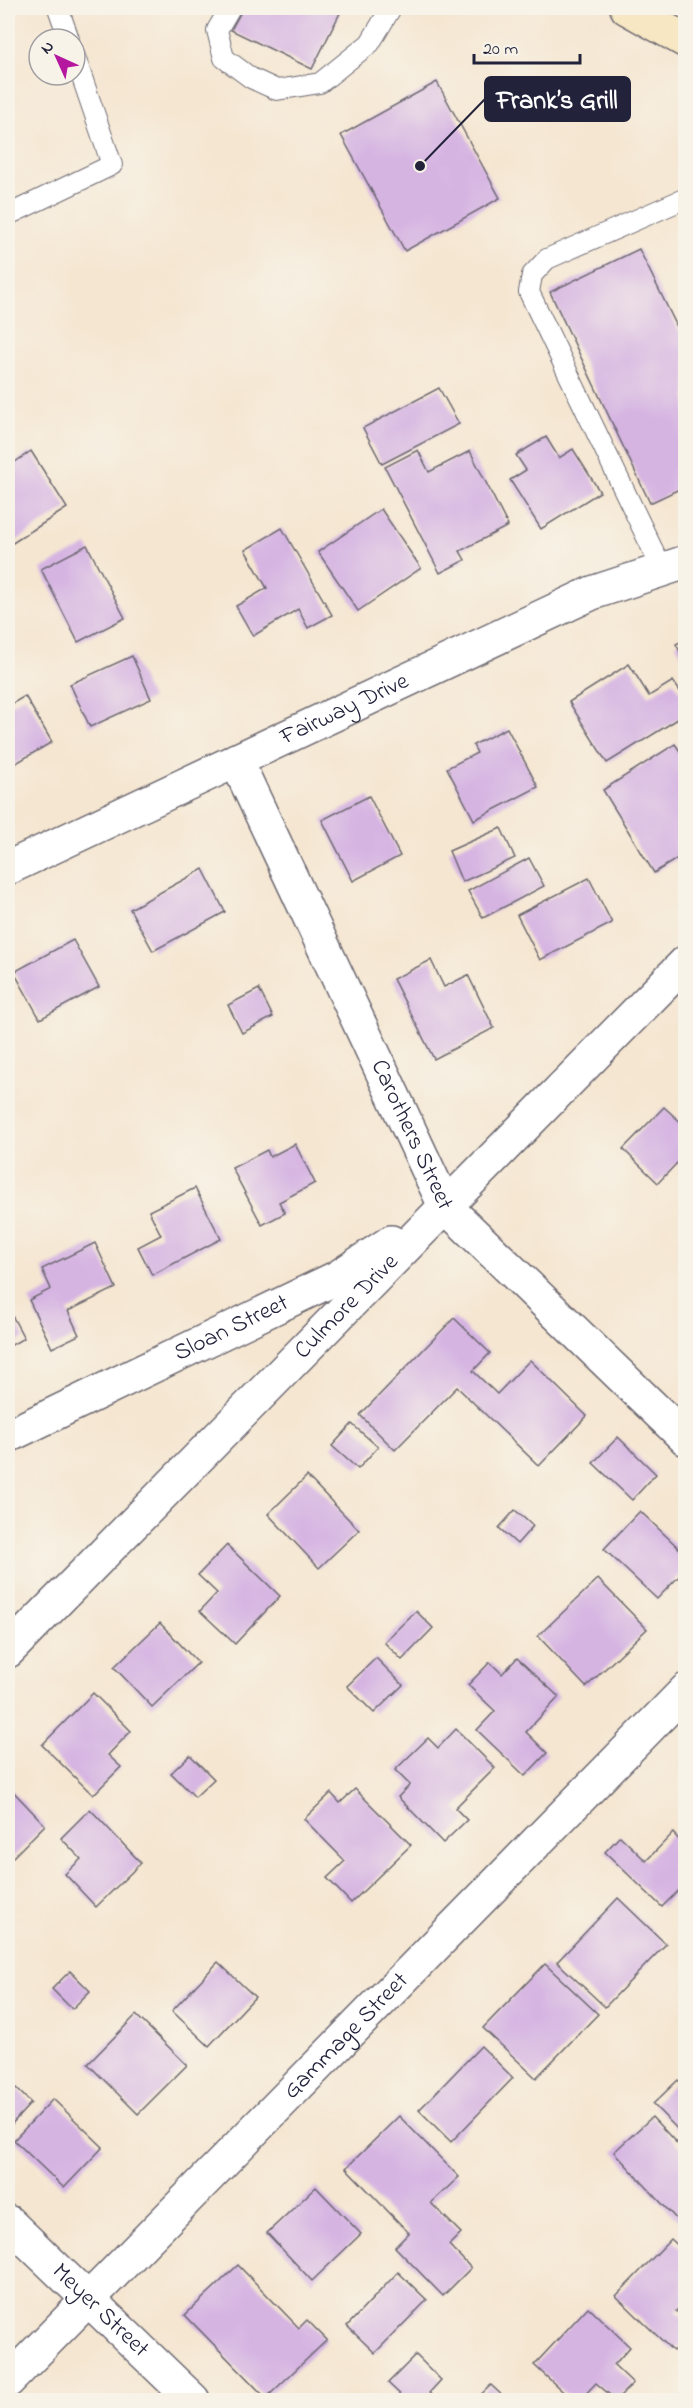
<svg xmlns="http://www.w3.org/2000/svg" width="693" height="2408" font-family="'Indie Flower',sans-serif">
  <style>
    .building { fill: #d5b4e2 }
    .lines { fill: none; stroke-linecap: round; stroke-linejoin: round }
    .lane-casing { stroke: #6c6770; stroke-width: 22 }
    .street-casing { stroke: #6c6770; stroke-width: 36 }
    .secondary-casing { stroke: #6c6770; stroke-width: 36 }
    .lane { stroke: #fff; stroke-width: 20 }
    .street { stroke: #fff; stroke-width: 33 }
    .secondary { stroke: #f7e8c3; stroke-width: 33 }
    .labels { text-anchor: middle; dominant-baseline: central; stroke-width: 4.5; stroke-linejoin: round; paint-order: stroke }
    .street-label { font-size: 24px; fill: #22223b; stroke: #f7f3e8 }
    .leader { fill: none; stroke: #22223b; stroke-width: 2 }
    .callout-dot { fill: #22223b; stroke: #f7f3e8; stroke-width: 2 }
    .callout { fill: #22223b; stroke: #22223b; stroke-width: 2 }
    .callout-label { font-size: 26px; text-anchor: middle; font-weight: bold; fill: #fff }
  </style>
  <rect width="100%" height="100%" fill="#f7f3e8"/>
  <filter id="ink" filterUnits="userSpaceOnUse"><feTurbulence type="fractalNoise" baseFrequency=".0167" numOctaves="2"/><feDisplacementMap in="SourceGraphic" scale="12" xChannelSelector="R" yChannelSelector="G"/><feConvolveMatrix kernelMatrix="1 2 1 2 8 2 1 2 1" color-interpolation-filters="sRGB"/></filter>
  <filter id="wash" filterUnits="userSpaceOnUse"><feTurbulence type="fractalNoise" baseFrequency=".008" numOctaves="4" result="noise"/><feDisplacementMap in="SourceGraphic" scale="24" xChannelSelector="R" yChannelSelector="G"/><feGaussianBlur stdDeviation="1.35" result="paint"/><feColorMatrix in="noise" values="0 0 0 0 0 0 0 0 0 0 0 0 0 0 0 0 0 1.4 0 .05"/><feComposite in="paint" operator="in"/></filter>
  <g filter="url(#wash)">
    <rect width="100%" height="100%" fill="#f5e6d1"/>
    <g id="blocks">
      <g class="building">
        <polygon points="243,8 329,8 340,13 312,69 231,30"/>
        <polygon points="437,82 500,198 405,251 341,135"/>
        <polygon points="639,249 686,345 686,486 650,503 550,292"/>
        <polygon points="439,388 459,424 382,464 363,428"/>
        <polygon points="546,437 559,458 573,449 600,492 541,529 510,480 526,470 516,455"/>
        <polygon points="418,450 429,472 470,451 508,526 460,551 465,560 440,573 385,467"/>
        <polygon points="31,451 67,508 8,546 8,467"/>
        <polygon points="381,509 421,568 358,611 318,552"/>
        <polygon points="282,528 332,615 308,628 298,609 253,636 236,606 267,588 245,550"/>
        <polygon points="87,545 125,618 78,642 41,569"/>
        <polygon points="686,639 686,663 676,644"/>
        <polygon points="132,656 151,699 90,727 70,684"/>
        <polygon points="629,664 649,696 673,681 686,700 686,714 607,763 569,702"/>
        <polygon points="25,696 52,742 8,768 8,706"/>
        <polygon points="507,728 538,787 474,820 447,768 477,753 473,745"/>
        <polygon points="675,744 686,760 686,853 654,873 603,790"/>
        <polygon points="369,796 400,856 353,881 322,820"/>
        <polygon points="501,828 515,858 462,882 449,851"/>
        <polygon points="529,858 544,886 483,918 468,891"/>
        <polygon points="203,869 225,912 153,951 130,909"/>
        <polygon points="589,878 612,923 540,960 517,915"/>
        <polygon points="73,940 99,987 40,1019 14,972"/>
        <polygon points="431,960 444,987 468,975 494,1028 434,1059 393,979"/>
        <polygon points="259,989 273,1017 242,1033 228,1005"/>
        <polygon points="664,1107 686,1127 686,1172 677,1163 658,1183 623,1149"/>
        <polygon points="295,1144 315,1183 279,1202 285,1213 262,1225 232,1168 267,1150 270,1157"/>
        <polygon points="195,1188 221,1239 152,1275 138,1247 161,1235 149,1211"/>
        <polygon points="95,1243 116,1288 68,1311 79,1335 52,1348 29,1300 51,1289 42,1269"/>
        <polygon points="8,1308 24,1338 8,1347"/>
        <polygon points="454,1318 490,1353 473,1371 497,1394 530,1360 587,1416 539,1466 457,1387 395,1450 360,1415"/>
        <polygon points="352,1424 378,1447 358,1469 332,1446"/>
        <polygon points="618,1437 656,1474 632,1500 593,1463"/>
        <polygon points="307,1476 359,1530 319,1568 268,1514"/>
        <polygon points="515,1510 533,1526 517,1544 499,1528"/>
        <polygon points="640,1511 686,1555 686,1569 657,1599 604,1549"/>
        <polygon points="227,1545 280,1596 235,1644 200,1611 217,1593 198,1575"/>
        <polygon points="598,1579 647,1629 586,1687 538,1636"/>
        <polygon points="416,1611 433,1628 402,1660 384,1642"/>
        <polygon points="160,1623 198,1663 152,1707 114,1667"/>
        <polygon points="376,1658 403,1685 374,1713 347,1686"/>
        <polygon points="517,1658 559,1697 526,1732 547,1753 525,1776 477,1730 495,1711 468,1685 490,1662 502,1674"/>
        <polygon points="93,1693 131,1731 108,1755 121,1767 93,1795 42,1745"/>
        <polygon points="456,1729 495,1768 455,1808 467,1820 443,1843 398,1797 410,1785 395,1770 428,1738 438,1748"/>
        <polygon points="190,1755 214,1779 195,1797 171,1773"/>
        <polygon points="8,1786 45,1825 8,1862"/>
        <polygon points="355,1789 411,1845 351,1903 327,1878 345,1861 304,1819 331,1793 340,1803"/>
        <polygon points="90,1809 141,1863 96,1907 65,1874 81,1859 61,1838"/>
        <polygon points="673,1833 681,1842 686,1837 686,1883 662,1907 605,1852 620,1836 646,1861"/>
        <polygon points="618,1898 666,1944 605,2007 557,1962"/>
        <polygon points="218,1962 255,1997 209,2046 172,2011"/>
        <polygon points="545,1964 598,2014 536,2078 483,2028"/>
        <polygon points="70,1971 90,1991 72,2009 52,1989"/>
        <polygon points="136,2015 187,2065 138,2114 88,2064"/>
        <polygon points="481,2046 513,2078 451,2142 419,2110"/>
        <polygon points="8,2080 31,2103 8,2128"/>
        <polygon points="678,2080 686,2088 686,2138 653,2104"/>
        <polygon points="53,2099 103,2147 64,2188 14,2140"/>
        <polygon points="399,2116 459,2177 431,2203 461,2233 449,2245 471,2268 443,2296 395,2247 409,2233 346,2168"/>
        <polygon points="652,2117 686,2153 686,2221 681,2224 614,2152"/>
        <polygon points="316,2187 361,2234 312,2281 267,2233"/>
        <polygon points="671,2239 686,2253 686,2301 676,2311 686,2320 686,2339 673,2351 616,2296"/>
        <polygon points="238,2265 299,2328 307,2320 327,2340 266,2398 185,2315"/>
        <polygon points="398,2272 427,2300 375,2353 347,2326"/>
        <polygon points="588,2307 630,2347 614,2365 633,2383 616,2400 596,2383 580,2400 572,2400 534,2365"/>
        <polygon points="416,2355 441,2380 430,2392 439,2400 406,2400 388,2383"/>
        <polygon points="491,2385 507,2400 475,2400"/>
      </g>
    </g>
  </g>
  <g filter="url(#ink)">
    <use href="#blocks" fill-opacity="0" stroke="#6c6770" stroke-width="1.5"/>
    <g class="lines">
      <defs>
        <g id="lane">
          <polyline points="58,8 69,39"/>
          <polyline points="230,8 217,30 224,58 251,78 277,90 320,83 370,43 391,8"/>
          <polyline points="8,215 112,165 75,57"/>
          <polyline points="662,569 529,292 532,275 547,259 686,198"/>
        </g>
        <g id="street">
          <path id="s1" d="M236,760L445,1206L686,1439"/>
          <path id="s2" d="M8,868L592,593L686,562"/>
          <path id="s3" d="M8,1436L338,1277L391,1242"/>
          <path id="s4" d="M8,1651L686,962"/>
          <path id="s5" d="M8,2222L193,2400"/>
          <path id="s6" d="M8,2381L686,1690"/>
        </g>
        <polyline id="secondary" points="627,8 686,41"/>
      </defs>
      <use href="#lane" class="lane-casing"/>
      <use href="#street" class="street-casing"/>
      <use href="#secondary" class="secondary-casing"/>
      <use href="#lane" class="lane"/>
      <use href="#street" class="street"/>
      <use href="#secondary" class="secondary"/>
    </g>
  </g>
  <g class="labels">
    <g class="street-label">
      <text stroke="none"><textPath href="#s2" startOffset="372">Fairway Drive</textPath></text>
      <text stroke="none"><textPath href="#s1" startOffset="414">Carothers Street</textPath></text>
      <text stroke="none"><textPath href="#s4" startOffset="483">Culmore Drive</textPath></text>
      <text stroke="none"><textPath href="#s3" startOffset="248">Sloan Street</textPath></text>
      <text stroke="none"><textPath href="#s6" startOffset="483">Gammage Street</textPath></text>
      <text stroke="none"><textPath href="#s5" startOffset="128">Meyer Street</textPath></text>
    </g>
  </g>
  <path class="leader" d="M420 166L485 99"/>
  <circle class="callout-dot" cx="420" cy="166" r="6"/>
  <rect class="callout" x="485" y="77" width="145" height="44" rx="6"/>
  <g class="callout-label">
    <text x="557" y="108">Frank’s Grill</text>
  </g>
  <rect width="693" height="2408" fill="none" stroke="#f7f3e8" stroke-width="30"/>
  <g transform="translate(57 57) rotate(315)"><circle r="28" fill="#f7f3e8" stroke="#a29fa3" stroke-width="1.5"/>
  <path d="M0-4.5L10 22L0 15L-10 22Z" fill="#b5179e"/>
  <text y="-9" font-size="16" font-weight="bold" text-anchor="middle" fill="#22223b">N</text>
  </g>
  <path d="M474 54v9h106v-9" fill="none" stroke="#22223b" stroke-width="3"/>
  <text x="483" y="54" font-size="18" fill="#22223b" stroke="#f7f3e8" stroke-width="4.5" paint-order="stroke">20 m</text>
</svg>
